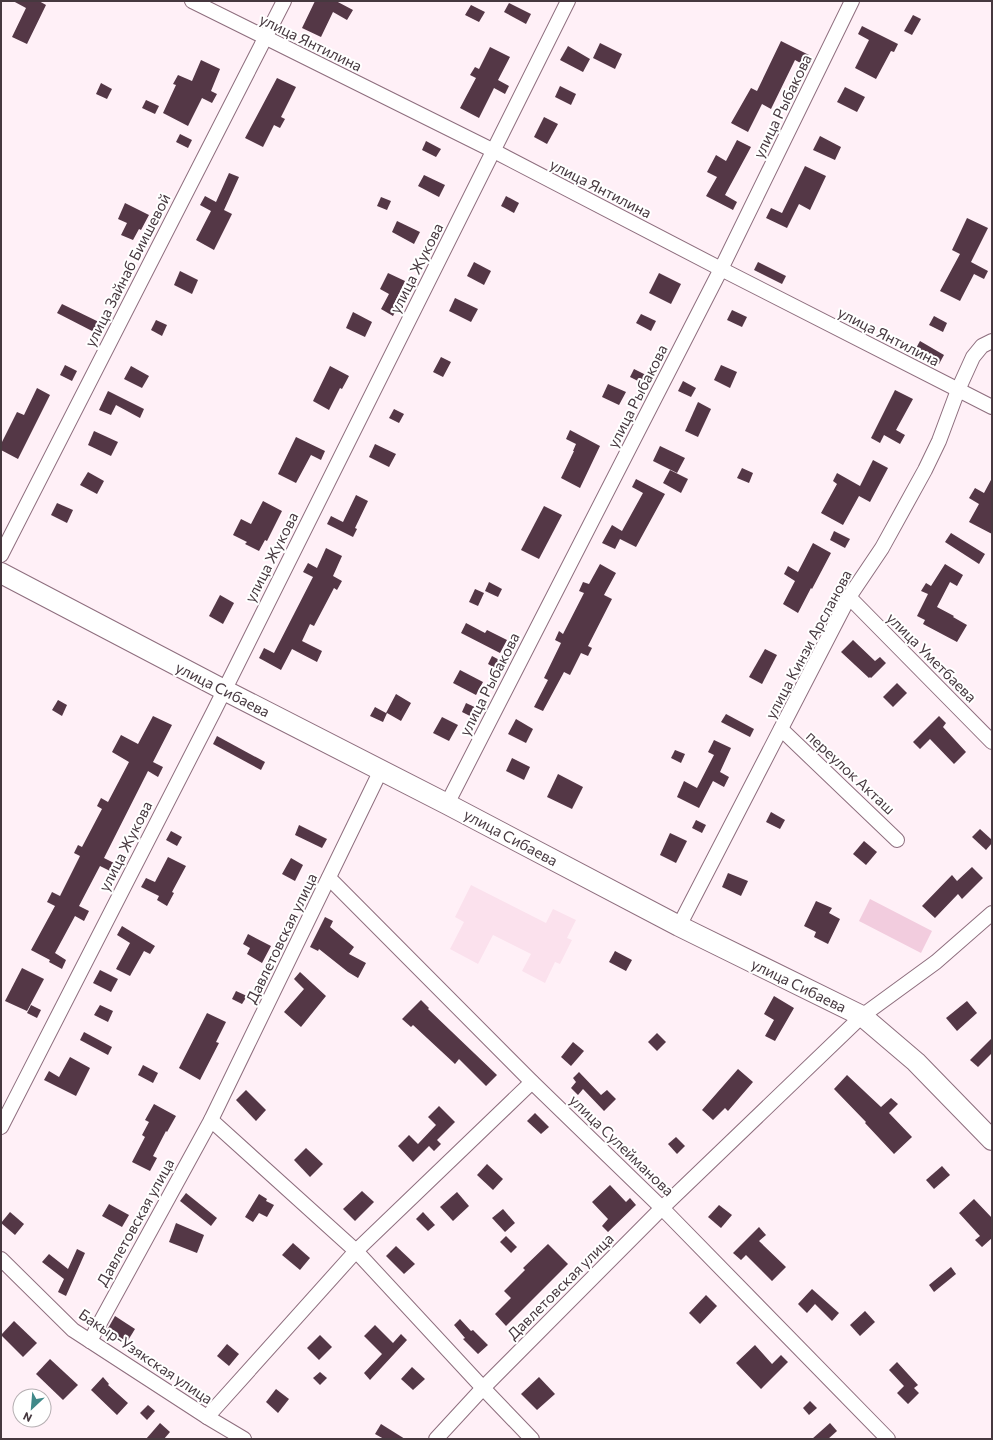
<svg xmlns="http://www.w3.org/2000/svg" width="993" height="1440" font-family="Commissioner,sans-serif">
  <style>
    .built { fill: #fbe1ed }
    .green { fill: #f2ccde }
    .building { fill: #543746 }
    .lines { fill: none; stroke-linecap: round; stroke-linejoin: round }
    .street-casing { stroke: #8e6e7e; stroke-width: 16 }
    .secondary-casing { stroke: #8e6e7e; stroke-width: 22 }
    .street { stroke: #fff; stroke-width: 14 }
    .secondary { stroke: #fff; stroke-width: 20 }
    .labels { text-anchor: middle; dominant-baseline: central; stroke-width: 4; stroke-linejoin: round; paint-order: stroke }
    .street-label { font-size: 15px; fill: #46383f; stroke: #fff }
  </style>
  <rect width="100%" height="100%" fill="#fff0f7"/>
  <polygon class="built" points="471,885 546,923 553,909 576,920 567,938 572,940 560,964 555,962 545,983 522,971 531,954 493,935 478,964 450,949 464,922 455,917"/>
  <polygon class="green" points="870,899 932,931 921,953 859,921"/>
  <g class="building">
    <polygon points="13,1 39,1 46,5 27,44 12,37 26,8"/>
    <polygon points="315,1 336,1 353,10 347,20 333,12 321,37 302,28"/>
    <polygon points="509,3 531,14 526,24 504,12"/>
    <polygon points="471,5 485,12 479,22 465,15"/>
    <polygon points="913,15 921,19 912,35 904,31"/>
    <polygon points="862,26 898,44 894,52 891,51 876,79 855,68 869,40 858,34"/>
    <polygon points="781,41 809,55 804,65 795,60 771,109 762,104 748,132 731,123 751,88 757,91"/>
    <polygon points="600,43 622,54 615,69 593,58"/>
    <polygon points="568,46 590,59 583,72 560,60"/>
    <polygon points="490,47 510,57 498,80 509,86 505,94 494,88 479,118 460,108 476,78 470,75 475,67 479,69"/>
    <polygon points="201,60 220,69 211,91 217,94 212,103 202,98 188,126 163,113 176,85 173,84 178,75 192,81"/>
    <polygon points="277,78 296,87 281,117 285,119 280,128 274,125 263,147 245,138"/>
    <polygon points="101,83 112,89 107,99 96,94"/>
    <polygon points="560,86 576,94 571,105 555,97"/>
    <polygon points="845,87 865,97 857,112 837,102"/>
    <polygon points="146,100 159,106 155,114 142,108"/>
    <polygon points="544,117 558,124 547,144 534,137"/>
    <polygon points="180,134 192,140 188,148 176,142"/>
    <polygon points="820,136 841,147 835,160 813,150"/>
    <polygon points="737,140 751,147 725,195 737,202 733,210 706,196 717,177 707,172 716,155 726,161"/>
    <polygon points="426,141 441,149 436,157 422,150"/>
    <polygon points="805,166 826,176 810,210 799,204 787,228 766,218 771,208 782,213"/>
    <polygon points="229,173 239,177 224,210 232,214 214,250 196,240 211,211 200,205 205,196 216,202"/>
    <polygon points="424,175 445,185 439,197 418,186"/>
    <polygon points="506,196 519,203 514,213 501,206"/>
    <polygon points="381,197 391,201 387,210 377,206"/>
    <polygon points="125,203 149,215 141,230 139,229 133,240 121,235 127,223 118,219"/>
    <polygon points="967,218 988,228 971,262 988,271 984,279 974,274 960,301 940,291 960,254 952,250"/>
    <polygon points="397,221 420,232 414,244 392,232"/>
    <polygon points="474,262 491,271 484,285 467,276"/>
    <polygon points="758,262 786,276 782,284 754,270"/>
    <polygon points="180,271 198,280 192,294 174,285"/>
    <polygon points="388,273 405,281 393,306 397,308 393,316 381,309 389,294 380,289"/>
    <polygon points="659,273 681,284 671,304 649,293"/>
    <polygon points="455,298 478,309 471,322 449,311"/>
    <polygon points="62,304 101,323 96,333 57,313"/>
    <polygon points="732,310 747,317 742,327 727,320"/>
    <polygon points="353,312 372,322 365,337 346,328"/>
    <polygon points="641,314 656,321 651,331 636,323"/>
    <polygon points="934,316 947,323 943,332 929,325"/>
    <polygon points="156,320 167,325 162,336 151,330"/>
    <polygon points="920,341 944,355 939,364 915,350"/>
    <polygon points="441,357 451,362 443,377 433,372"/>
    <polygon points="65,365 77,371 72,381 60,375"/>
    <polygon points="721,365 737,372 730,388 714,380"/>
    <polygon points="131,366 149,376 142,388 124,379"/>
    <polygon points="330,366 349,376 342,389 340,388 329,410 313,401"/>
    <polygon points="634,369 648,376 644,384 630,377"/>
    <polygon points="683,381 696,388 691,397 678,391"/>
    <polygon points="608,384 626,392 619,405 602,397"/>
    <polygon points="37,388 50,395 18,459 1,450 1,444 17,412 24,415"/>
    <polygon points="895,390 913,399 896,430 905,435 900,444 884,435 880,443 871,438"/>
    <polygon points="108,391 144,409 140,418 116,405 111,415 99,410"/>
    <polygon points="698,402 711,409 698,437 685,431"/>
    <polygon points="394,409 404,414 399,423 389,418"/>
    <polygon points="570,430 600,446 580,488 561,478 574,451 573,451 576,444 566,439"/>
    <polygon points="94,431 118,442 111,456 88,445"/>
    <polygon points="296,437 325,451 321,460 311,455 296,483 278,474"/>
    <polygon points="375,444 396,454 389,467 369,457"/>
    <polygon points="660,446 685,458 677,473 653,461"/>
    <polygon points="873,460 888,468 870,502 859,496 843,525 821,513 837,484 833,481 837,473 860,486"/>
    <polygon points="742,468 753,473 749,483 737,478"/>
    <polygon points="670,470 688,479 681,493 663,483"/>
    <polygon points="88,472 104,481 97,494 80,485"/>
    <polygon points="992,478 992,534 969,522 979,504 969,498 975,488 984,493"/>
    <polygon points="636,479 665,494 636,547 620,539 615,549 602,543 612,525 622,531 643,493 632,487"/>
    <polygon points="356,495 368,501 355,528 357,529 353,537 327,524 331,516 343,522"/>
    <polygon points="263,501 282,511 267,541 265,540 259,551 245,544 247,542 233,535 241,519 251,524"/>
    <polygon points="57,503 73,510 67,523 51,515"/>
    <polygon points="544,506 562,515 539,559 521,550"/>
    <polygon points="834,531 850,539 845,548 830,540"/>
    <polygon points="951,533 985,554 979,564 945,542"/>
    <polygon points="813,543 831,553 812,589 811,588 798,613 783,604 795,581 784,574 788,566 798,572"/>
    <polygon points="326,548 342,556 333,576 342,581 337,590 334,588 314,626 310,624 302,641 322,651 317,662 292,649 281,670 259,658 264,648 274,653 313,577 303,572 308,563 317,568"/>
    <polygon points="600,564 616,573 604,595 612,599 588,646 592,648 588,656 581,653 570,675 564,672 543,711 534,707 548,680 544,678 561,643 555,640 559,631 563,634 584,593 579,591 583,582 589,584"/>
    <polygon points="945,564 963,575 957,586 950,582 937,607 954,616 953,617 967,625 957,642 923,624 925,620 917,616 928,594 921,591 926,583 931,586"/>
    <polygon points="489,582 502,589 498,597 485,591"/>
    <polygon points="475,589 484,593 478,606 469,602"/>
    <polygon points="220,595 234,603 223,624 209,616"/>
    <polygon points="466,623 485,633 487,630 507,640 500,653 461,633"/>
    <polygon points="853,640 875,661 880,657 886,663 871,678 870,677 869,678 841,652"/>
    <polygon points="765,649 777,655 762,684 749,677"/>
    <polygon points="492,656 505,663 501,671 488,664"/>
    <polygon points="460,670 483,682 476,695 453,683"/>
    <polygon points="897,683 907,693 893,707 883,697"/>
    <polygon points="396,694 411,703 401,721 387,713 383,722 370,716 375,707 386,713"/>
    <polygon points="58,700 67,705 62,716 52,710"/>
    <polygon points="466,703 481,710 476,719 462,712"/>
    <polygon points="726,714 754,729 750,737 721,722"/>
    <polygon points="153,716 172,725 153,762 163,767 158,777 148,771 104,858 114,863 110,871 100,866 79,906 89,911 84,921 75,916 55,953 66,960 62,969 49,962 50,960 31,950 55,906 47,902 52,892 60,896 80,856 74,853 78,845 82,847 102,809 97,806 101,798 108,802 129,762 112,752 121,735 138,744"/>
    <polygon points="939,716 946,723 943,727 966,752 954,764 930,739 920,749 913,742"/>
    <polygon points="442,717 458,725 449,741 433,733"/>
    <polygon points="516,719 533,729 526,743 508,734"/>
    <polygon points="217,736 265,762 261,770 213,744"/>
    <polygon points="714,740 731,748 720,772 729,777 724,787 713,781 699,808 677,797 684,781 697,788 714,755 708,752"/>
    <polygon points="675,750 685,754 681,763 671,758"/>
    <polygon points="512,758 530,767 524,780 506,771"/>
    <polygon points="558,774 583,787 572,809 547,797"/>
    <polygon points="771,812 785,820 780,829 766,822"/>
    <polygon points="696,820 706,825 702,833 692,828"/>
    <polygon points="299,825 327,839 322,848 295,835"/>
    <polygon points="980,829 992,840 992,843 986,850 972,837"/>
    <polygon points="171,831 182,837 177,846 166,840"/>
    <polygon points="670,833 687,841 676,863 660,855"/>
    <polygon points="864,841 877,852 866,865 853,854"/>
    <polygon points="168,857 186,866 172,892 174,893 167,906 157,900 159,896 141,887 146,878 155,882"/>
    <polygon points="291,858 303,865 295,881 282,874"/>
    <polygon points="972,867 983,878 962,899 958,894 935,918 922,906 952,875 957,881"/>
    <polygon points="728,873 748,881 741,896 722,887"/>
    <polygon points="816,901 832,908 829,913 840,919 828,944 814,937 816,932 804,926"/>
    <polygon points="325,917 333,921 330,927 354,947 349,954 366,963 358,978 348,972 319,949 318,951 310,947"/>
    <polygon points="122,926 155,946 150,954 144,951 130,976 116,969 130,943 117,935"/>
    <polygon points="248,934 271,946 262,963 247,954 250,948 243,944"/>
    <polygon points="615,951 632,960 626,971 609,962"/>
    <polygon points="22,968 44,979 27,1011 5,1001"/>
    <polygon points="100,970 118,979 111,992 93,983"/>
    <polygon points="300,972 326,996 301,1027 284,1012 304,989 294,979"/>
    <polygon points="236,991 247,996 242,1004 232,999"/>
    <polygon points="774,996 794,1008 775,1041 765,1036 774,1020 764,1014"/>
    <polygon points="421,1000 429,1008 428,1009 497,1075 486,1086 459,1059 455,1064 413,1025 411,1027 402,1019"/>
    <polygon points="967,1001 977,1013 957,1031 946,1018"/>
    <polygon points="31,1005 41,1010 37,1018 27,1013"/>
    <polygon points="100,1005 113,1011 108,1022 94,1015"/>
    <polygon points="207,1013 226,1022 216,1042 219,1043 200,1080 179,1068"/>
    <polygon points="84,1032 112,1047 108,1055 80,1040"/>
    <polygon points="657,1033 666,1042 657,1051 648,1042"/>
    <polygon points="992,1038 992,1053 978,1067 970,1060"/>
    <polygon points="573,1042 584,1051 571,1066 561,1057"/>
    <polygon points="70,1057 90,1068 76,1096 44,1080 49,1071 59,1077"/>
    <polygon points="143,1065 158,1073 153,1083 138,1075"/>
    <polygon points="738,1069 753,1082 728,1111 725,1108 713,1120 702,1110"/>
    <polygon points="579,1072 601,1095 607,1090 616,1099 604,1111 583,1089 578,1095 571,1088 576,1082 573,1078"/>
    <polygon points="847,1075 881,1107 891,1098 898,1104 889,1113 912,1137 894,1154 865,1123 866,1122 834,1089"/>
    <polygon points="246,1090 266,1110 256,1121 236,1100"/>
    <polygon points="154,1104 176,1116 167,1132 166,1131 153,1156 157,1158 150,1171 132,1162 145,1137 142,1135 149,1122 145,1120"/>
    <polygon points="439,1106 455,1122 437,1140 441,1144 434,1151 429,1146 413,1162 398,1146 409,1135 418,1144 436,1125 428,1117"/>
    <polygon points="535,1113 549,1127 541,1134 527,1121"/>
    <polygon points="676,1137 685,1146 677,1154 668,1144"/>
    <polygon points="306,1148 323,1164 310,1177 294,1160"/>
    <polygon points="487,1164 503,1179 493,1190 477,1175"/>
    <polygon points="942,1166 950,1175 934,1189 926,1180"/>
    <polygon points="610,1185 626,1202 630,1198 636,1205 608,1232 602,1226 608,1219 592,1202"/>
    <polygon points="362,1191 374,1202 355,1221 343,1209"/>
    <polygon points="457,1192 469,1206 453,1221 440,1207"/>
    <polygon points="186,1193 217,1218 211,1226 180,1201"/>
    <polygon points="259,1194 267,1199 266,1201 274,1205 267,1217 259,1213 253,1222 245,1217"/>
    <polygon points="974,1199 992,1218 992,1238 982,1247 975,1240 980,1236 959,1213"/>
    <polygon points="109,1204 129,1215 122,1227 102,1216"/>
    <polygon points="719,1205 732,1215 721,1228 708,1217"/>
    <polygon points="503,1209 515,1223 505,1232 492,1218"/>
    <polygon points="10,1212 24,1224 15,1235 1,1223"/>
    <polygon points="423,1212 435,1225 428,1231 416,1219"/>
    <polygon points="176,1223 204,1235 197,1253 169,1242"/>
    <polygon points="759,1227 766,1235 759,1241 786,1267 772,1281 746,1255 741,1260 733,1253"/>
    <polygon points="506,1236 517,1247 511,1253 500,1242"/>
    <polygon points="293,1243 310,1258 300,1270 282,1255"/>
    <polygon points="548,1244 568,1264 506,1326 495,1314 511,1298 504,1291 525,1270 523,1268"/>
    <polygon points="396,1246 415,1264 404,1274 386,1256"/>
    <polygon points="77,1249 85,1253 66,1296 58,1292 64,1279 42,1262 49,1254 68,1269"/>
    <polygon points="951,1267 956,1274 934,1292 929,1285"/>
    <polygon points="812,1289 839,1313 832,1321 815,1304 807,1313 798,1304"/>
    <polygon points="706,1295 717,1306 700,1324 689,1313"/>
    <polygon points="865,1311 875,1322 860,1336 850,1325"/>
    <polygon points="115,1316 135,1329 127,1342 107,1330"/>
    <polygon points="460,1319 471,1331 473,1330 488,1345 478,1354 463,1339 465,1338 454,1325"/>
    <polygon points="14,1321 37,1343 23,1357 1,1335"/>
    <polygon points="375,1325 393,1343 401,1334 407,1340 370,1380 364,1373 382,1354 364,1336"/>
    <polygon points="320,1335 332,1347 319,1360 307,1348"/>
    <polygon points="227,1344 239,1354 229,1366 217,1356"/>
    <polygon points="755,1345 772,1364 781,1355 788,1362 761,1389 736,1363"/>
    <polygon points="50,1359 78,1385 63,1400 36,1374"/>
    <polygon points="897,1362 918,1385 914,1388 919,1393 908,1404 897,1393 904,1386 889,1370"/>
    <polygon points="412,1367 425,1379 413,1390 401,1379"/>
    <polygon points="320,1372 327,1378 320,1385 313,1378"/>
    <polygon points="103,1377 109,1384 108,1385 128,1403 117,1415 91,1390"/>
    <polygon points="539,1377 555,1394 537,1410 521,1394"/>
    <polygon points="276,1389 289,1399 278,1413 266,1402"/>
    <polygon points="810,1401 817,1408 809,1415 803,1408"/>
    <polygon points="148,1405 155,1411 147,1420 140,1413"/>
    <polygon points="160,1423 170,1432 164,1439 146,1439"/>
    <polygon points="830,1423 837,1431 828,1439 812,1439"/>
    <polygon points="381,1424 405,1439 384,1439 375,1434"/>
  </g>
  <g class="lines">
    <defs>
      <g id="street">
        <polyline points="192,1 494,151 721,269 992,407"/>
        <polyline points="1,555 284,1"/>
        <polyline points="849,597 992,742"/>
        <polyline points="781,729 897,840"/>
        <polyline points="447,804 721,269 852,1"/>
        <polyline points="329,878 532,1082 662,1208 888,1439"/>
        <polyline points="679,926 849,597 882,548 925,470 939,441 958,390 973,357 982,346 992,341"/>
        <polyline points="211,1120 356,1251 483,1388 532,1439"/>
        <polyline points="1,1127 214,711 568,1"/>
        <polyline points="1,1259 73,1330 207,1417 244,1439"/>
        <polyline points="90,1341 211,1120 381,770"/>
        <polyline points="207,1417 356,1251 532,1082"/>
        <polyline points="436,1439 483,1388 662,1208 862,1016 936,962 992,913"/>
      </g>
      <polyline id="secondary" points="1,573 224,690 447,804 679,926 862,1016 916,1062 992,1140"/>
    </defs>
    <use href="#street" class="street-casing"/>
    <use href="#secondary" class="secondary-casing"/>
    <use href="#street" class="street"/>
    <use href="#secondary" class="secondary"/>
  </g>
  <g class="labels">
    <g class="street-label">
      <text transform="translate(311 42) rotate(26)">улица Янтилина</text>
      <text transform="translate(782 106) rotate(-64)">улица Рыбакова</text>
      <text transform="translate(601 188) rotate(27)">улица Янтилина</text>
      <text transform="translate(416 268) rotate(-63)">улица Жукова</text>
      <text transform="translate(127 270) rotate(-63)">улица Зайнаб Биишевой</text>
      <text transform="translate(889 336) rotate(27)">улица Янтилина</text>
      <text transform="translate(637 396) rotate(-63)">улица Рыбакова</text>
      <text transform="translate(271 557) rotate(-63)">улица Жукова</text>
      <text transform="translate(808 644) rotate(-62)">улица Кинзи Арсланова</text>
      <text transform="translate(932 657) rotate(45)">улица Уметбаева</text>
      <text transform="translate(489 684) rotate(-63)">улица Рыбакова</text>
      <text transform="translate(223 689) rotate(27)">улица Сибаева</text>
      <text transform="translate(851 772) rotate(43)">переулок Акташ</text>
      <text transform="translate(511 837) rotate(28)">улица Сибаева</text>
      <text transform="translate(125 846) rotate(-63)">улица Жукова</text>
      <text transform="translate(281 938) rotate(-64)">Давлетовская улица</text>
      <text transform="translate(799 985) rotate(26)">улица Сибаева</text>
      <text transform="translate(622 1145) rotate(44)">улица Сулейманова</text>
      <text transform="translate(135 1222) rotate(-61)">Давлетовская улица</text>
      <text transform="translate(560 1286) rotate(-45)">Давлетовская улица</text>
      <text transform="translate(146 1356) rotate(34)">Бакыр-Узякская улица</text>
    </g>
  </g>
  <rect width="993" height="1440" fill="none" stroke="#46383f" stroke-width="4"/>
  <g transform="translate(32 1408) rotate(206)"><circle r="19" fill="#ffffff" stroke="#b5afb2"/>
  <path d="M0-3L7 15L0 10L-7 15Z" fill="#408989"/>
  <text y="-6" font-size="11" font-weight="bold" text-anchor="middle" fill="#46383f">N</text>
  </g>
</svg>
